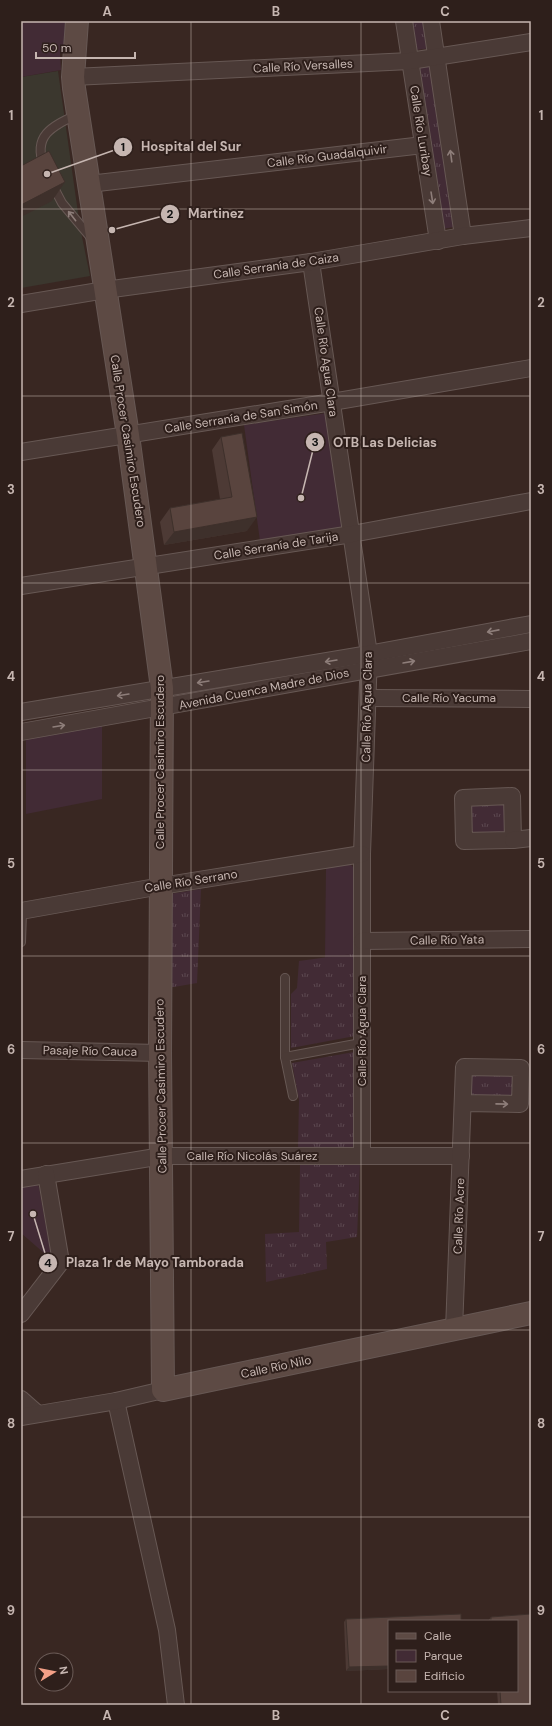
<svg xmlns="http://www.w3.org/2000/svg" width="552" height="1726" font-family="'DM Sans',sans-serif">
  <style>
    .medical { fill: #3b372e }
    .grass { fill: url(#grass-tufts) }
    .park { fill: #422b35 }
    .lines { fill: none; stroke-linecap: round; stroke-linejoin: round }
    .lane-casing { stroke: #675854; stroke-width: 10 }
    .street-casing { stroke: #675854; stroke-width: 18 }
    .secondary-casing { stroke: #675854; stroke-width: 24 }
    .lane { stroke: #4a3a36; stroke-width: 8 }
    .street { stroke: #4a3a36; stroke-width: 16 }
    .secondary { stroke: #5d4a44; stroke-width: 22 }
    .wall { fill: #4d3a35 }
    .shaded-wall { fill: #3e302b }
    .building { fill: #59443e; stroke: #3e302b }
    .oneway { stroke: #8e7e7a }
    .grid { fill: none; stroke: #c6b6b1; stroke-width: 1; stroke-opacity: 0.55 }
    .labels { text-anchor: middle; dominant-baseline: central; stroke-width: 4; stroke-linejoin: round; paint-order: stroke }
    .street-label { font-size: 12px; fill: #c6b6b1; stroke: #2e1f1b }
    .leader { fill: none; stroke: #c6b6b1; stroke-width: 1.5 }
    .callout-dot { fill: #c6b6b1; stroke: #2e1f1b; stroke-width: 1.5 }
    .mark-label { font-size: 12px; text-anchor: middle; font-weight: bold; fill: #111 }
    .callout-label { font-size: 13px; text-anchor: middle; font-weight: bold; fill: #c6b6b1; stroke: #2e1f1b; stroke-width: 4; stroke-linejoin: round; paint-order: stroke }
    .neatline { fill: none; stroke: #c6b6b1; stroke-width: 1.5 }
    .grid-label { font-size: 13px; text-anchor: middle; font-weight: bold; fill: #c6b6b1 }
  </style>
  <defs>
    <pattern id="grass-tufts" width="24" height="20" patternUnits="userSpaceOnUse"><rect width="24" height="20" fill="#422b35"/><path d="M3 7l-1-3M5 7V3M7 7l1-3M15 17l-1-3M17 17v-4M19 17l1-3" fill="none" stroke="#5c4850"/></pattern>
  </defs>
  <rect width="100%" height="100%" fill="#392722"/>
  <polygon class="medical" points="58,71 80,227 90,276 21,288 21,77"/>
  <g class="grass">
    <polygon points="411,21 426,21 431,48 416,50"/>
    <polygon points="431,66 454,227 442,229 419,68"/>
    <polygon points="504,803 505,835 473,836 471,804"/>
    <polygon points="201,889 197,983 168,988 170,894"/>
    <polygon points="358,953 355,1036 291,1048 291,994 297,988 299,961"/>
    <polygon points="354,1052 358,1150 298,1150 299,1100 292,1063"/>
    <polygon points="470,1072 515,1073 514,1100 470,1099"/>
    <polygon points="300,1164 360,1164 357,1237 326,1242 327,1269 266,1282 265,1234 299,1232"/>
  </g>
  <g class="park">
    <polygon points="21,21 68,21 65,43 60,54 61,70 21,77"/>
    <polygon points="327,413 344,527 260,541 244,425"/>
    <polygon points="102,725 102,799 26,814 26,737"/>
    <polygon points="349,863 356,870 358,953 325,958 326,865"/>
    <polygon points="21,1183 37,1184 39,1187 52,1260 21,1233"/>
  </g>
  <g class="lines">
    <defs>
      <g id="lane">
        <path d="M44,166C32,135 53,126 78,114"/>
        <polyline points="52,184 62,203 92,239"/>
        <polyline points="21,942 22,911"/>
        <polyline points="285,978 285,1057 293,1096"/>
        <polyline points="285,1057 361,1043"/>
      </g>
      <g id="street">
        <polyline points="404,21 438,241"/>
        <polyline points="431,21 463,236"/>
        <polyline points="73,77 410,61 531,42"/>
        <polyline points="89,184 423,145"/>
        <polyline points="311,262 369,654 362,854 362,1156"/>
        <polyline points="21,304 105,290 311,262 463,236 531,228"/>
        <polyline points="21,452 332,402 531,368"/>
        <polyline points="21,586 352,534 531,501"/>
        <polyline points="368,698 531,699"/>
        <polyline points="21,712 369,654 531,624"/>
        <polyline points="21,732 531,641"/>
        <polygon points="512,796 513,840 464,841 463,798"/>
        <polyline points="513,840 531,838"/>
        <polyline points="21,911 161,886 362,854"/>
        <polyline points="362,941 531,939"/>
        <polyline points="21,1050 160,1053"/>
        <polyline points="21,1179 162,1156 461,1156"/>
        <polyline points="21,1314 61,1262 46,1174"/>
        <polyline points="454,1330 464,1067 521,1068 520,1104 463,1103"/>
        <polyline points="21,1399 38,1414"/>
        <polyline points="116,1401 167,1630 176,1705"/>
        <polyline points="21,1417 116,1401 163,1390"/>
      </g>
      <polyline id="secondary" points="77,21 73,77 74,88 128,435 162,688 160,1053 163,1390 531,1313"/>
    </defs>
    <use href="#lane" class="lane-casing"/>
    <use href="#street" class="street-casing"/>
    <use href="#secondary" class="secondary-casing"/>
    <use href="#lane" class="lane"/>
    <use href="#street" class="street"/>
    <use href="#secondary" class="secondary"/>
  </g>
  <g class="wall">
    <polygon points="221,437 247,531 164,545 160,522 170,508 220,499 212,450"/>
    <polygon points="531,1614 531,1705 498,1705 497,1691 517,1691 517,1621 488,1621 491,1617"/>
    <polygon points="346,1619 389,1621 389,1669 346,1671 344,1622"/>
  </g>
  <g class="shaded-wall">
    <polygon points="65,182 52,201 21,217 21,205"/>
    <polygon points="257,517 247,531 164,545 174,532"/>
    <polygon points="389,1666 389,1669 346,1671 349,1667"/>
  </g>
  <g class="building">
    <polygon points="49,151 65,182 21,205 21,166"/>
    <polygon points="242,433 257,517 174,532 170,508 232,497 221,437"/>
    <polygon points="461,1614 461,1621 389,1621 389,1666 349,1667 346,1619"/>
    <polygon points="531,1614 531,1705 501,1705 500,1691 517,1691 517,1621 491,1621 491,1617"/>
  </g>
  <defs><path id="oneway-shaft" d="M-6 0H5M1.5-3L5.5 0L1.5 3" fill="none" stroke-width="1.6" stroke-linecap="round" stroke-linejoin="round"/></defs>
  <g class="oneway">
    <use href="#oneway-shaft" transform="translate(451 156) rotate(-98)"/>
    <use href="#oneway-shaft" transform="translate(432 198) rotate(81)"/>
    <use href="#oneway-shaft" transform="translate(72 216) rotate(-128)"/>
    <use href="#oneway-shaft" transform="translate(493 631) rotate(169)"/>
    <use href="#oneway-shaft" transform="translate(331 661) rotate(171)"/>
    <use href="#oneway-shaft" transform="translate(409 662) rotate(-10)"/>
    <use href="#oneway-shaft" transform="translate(203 682) rotate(171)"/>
    <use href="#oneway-shaft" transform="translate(123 695) rotate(171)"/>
    <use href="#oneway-shaft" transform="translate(59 726) rotate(-9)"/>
    <use href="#oneway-shaft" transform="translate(502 1104) rotate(1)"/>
  </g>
  <path class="grid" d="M191,21V1705M361,21V1705M21,209H531M21,396H531M21,583H531M21,770H531M21,956H531M21,1143H531M21,1330H531M21,1517H531"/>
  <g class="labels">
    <g class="street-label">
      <text transform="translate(303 66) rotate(-3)">Calle Río Versalles</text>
      <text transform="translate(421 131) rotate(81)">Calle Río Luribay</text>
      <text transform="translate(327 156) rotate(-7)">Calle Río Guadalquivir</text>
      <text transform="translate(276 266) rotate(-8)">Calle Serranía de Caiza</text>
      <text transform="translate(326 362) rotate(82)">Calle Río Agua Clara</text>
      <text transform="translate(241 417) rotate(-9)">Calle Serranía de San Simón</text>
      <text transform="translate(128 441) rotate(81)">Calle Procer Casimiro Escudero</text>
      <text transform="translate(276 546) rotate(-9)">Calle Serranía de Tarija</text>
      <text transform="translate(264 689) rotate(-11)">Avenida Cuenca Madre de Dios</text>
      <text x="449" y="698">Calle Río Yacuma</text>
      <text transform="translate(367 707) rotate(-89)">Calle Río Agua Clara</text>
      <text transform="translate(160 762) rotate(-90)">Calle Procer Casimiro Escudero</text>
      <text transform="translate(191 881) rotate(-9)">Calle Río Serrano</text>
      <text transform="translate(447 940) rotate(-1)">Calle Río Yata</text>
      <text transform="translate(362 1031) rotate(-90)">Calle Río Agua Clara</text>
      <text transform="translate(90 1051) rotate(1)">Pasaje Río Cauca</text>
      <text transform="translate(161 1086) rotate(-91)">Calle Procer Casimiro Escudero</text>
      <text x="252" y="1156">Calle Río Nicolás Suárez</text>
      <text transform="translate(459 1216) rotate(-88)">Calle Río Acre</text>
      <text transform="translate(276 1367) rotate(-12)">Calle Río Nilo</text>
    </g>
  </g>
  <path class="leader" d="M47 174L123 147M112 230L170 214M301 498L315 442M33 1214L48 1263"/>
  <g class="callout-dot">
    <circle cx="47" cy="174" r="4"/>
    <circle cx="112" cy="230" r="4"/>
    <circle cx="301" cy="498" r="4"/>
    <circle cx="33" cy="1214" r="4"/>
    <circle cx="123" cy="147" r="10"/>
    <circle cx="170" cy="214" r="10"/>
    <circle cx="315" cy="442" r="10"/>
    <circle cx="48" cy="1263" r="10"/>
  </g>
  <g class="mark-label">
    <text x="123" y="151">1</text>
    <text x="170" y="218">2</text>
    <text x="315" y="446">3</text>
    <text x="48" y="1267">4</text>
  </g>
  <g class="callout-label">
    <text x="191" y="151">Hospital del Sur</text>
    <text x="216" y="218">Martinez</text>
    <text x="385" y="447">OTB Las Delicias</text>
    <text x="155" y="1267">Plaza 1r de Mayo Tamborada</text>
  </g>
  <rect width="552" height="1726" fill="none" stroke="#2e1f1b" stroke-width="44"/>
  <rect x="388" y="1620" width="130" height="72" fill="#2e1f1b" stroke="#6b5b57"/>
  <rect x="396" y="1633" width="20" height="6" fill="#5d4a44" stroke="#6b5b57"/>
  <text x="424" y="1640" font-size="12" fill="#c6b6b1">Calle</text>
  <rect x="396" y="1650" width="20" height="12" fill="#422b35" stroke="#6b5b57"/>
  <text x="424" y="1660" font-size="12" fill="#c6b6b1">Parque</text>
  <rect x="396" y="1670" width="20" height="12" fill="#59443e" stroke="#6b5b57"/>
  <text x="424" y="1680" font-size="12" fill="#c6b6b1">Edificio</text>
  <g transform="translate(54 1672) rotate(80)"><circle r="19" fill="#2e1f1b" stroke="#6b5b57"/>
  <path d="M0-3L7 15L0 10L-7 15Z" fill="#f4a087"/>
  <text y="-6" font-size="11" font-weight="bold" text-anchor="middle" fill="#c6b6b1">N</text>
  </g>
  <path d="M36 52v6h99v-6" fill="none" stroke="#c6b6b1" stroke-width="2"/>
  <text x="42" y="52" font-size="12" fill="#c6b6b1" stroke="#2e1f1b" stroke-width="3" paint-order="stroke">50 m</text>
  <rect x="22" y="22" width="508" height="1682" class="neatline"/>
  <g class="grid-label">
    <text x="107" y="16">A</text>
    <text x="276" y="16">B</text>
    <text x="445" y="16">C</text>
    <text x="11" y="120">1</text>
    <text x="541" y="120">1</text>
    <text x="11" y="307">2</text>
    <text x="541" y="307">2</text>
    <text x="11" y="494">3</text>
    <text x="541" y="494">3</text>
    <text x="11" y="681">4</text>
    <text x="541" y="681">4</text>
    <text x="11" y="868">5</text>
    <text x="541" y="868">5</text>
    <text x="11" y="1054">6</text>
    <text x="541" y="1054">6</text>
    <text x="11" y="1241">7</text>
    <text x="541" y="1241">7</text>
    <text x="11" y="1428">8</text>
    <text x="541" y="1428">8</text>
    <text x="11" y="1615">9</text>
    <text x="541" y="1615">9</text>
    <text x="107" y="1720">A</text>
    <text x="276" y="1720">B</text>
    <text x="445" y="1720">C</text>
  </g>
</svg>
